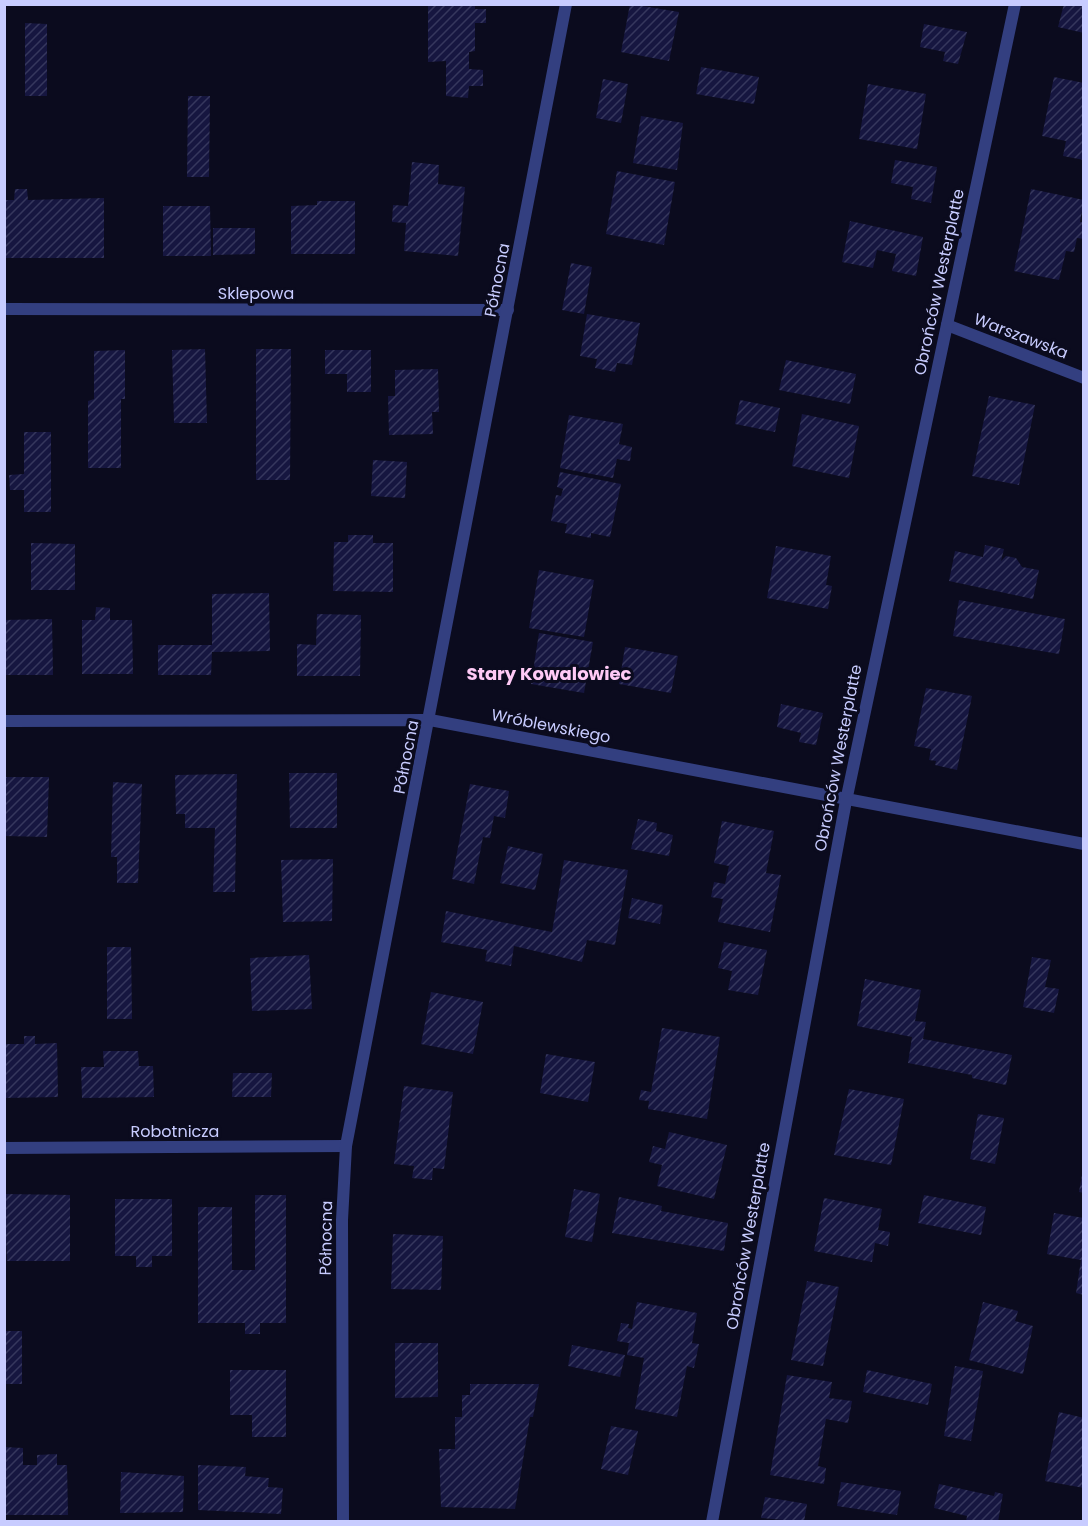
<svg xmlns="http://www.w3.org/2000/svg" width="1088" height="1526" font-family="Poppins,sans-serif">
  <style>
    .building { fill: url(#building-hatch) }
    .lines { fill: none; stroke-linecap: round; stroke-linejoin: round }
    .minor { stroke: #333f80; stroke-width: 12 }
    .labels { text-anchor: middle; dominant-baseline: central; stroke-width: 6; stroke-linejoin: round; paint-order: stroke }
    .street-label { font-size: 16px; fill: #c8ccff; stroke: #0b0b1e }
    .neighbourhood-label { font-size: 18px; font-weight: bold; fill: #ffcaf6; stroke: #0b0b1e }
  </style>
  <defs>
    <pattern id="building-hatch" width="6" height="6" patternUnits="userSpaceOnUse" patternTransform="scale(1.5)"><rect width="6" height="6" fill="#161640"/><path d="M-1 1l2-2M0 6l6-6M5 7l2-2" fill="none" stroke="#36375d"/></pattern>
  </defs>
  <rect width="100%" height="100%" fill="#0b0b1e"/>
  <g class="building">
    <polygon points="428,4 475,4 475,9 486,9 486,23 475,23 475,51 469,52 469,69 483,70 483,86 469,86 468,98 446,96 446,61 428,62"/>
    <polygon points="630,4 679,12 669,61 621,52"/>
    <polygon points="1064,4 1084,4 1084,33 1058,27"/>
    <polygon points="25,23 47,24 47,96 25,96"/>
    <polygon points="924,24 967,32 958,64 943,61 945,52 920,47"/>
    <polygon points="701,67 759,77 754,104 696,94"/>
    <polygon points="1054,77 1084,83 1084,160 1063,156 1066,141 1042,136"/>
    <polygon points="603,79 628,84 621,123 596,118"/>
    <polygon points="868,84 926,94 917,149 859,139"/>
    <polygon points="188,96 210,96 209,177 187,177"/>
    <polygon points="641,116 683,123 677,170 633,163"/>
    <polygon points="895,160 937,167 931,203 911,199 913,187 891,183"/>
    <polygon points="412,162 439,165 438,184 465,187 458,256 404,251 406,223 392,222 393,205 408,206"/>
    <polygon points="617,171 675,182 664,245 606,234"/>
    <polygon points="15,189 27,189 28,200 104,198 104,258 4,258 4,200 14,200"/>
    <polygon points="1031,189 1084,200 1080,222 1084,222 1084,239 1077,238 1074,252 1066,251 1059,280 1014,271"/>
    <polygon points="317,201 355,201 355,254 291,254 291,206 317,205"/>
    <polygon points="163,206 210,206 211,256 163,256"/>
    <polygon points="850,221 923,237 916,276 892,271 896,254 877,250 873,268 842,262"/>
    <polygon points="213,228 255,228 255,254 213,255"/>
    <polygon points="571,263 592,267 584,314 562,310"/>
    <polygon points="587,314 640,323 632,365 617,363 615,372 595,368 597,359 580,356"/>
    <polygon points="205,349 207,423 174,423 172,350"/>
    <polygon points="256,349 291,349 290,480 256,480"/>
    <polygon points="125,350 125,399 121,399 121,468 88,468 88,401 94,399 94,351"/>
    <polygon points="325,350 371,350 371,392 347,392 347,374 325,374"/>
    <polygon points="786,360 856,374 850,404 779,390"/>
    <polygon points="438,369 439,412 432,412 433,434 389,435 388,396 395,396 395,370"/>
    <polygon points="989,396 1035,405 1019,485 972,476"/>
    <polygon points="740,400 780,408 775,432 735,424"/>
    <polygon points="802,414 859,426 849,478 792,466"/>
    <polygon points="569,415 623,424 619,444 632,447 630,461 617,459 613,478 560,468"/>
    <polygon points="24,432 51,432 51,512 24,512 24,490 10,490 9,475 24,474"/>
    <polygon points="373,460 407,462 405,498 371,496"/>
    <polygon points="560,472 621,484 610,537 591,533 591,538 565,533 567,524 551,521 556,495 561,496 563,489 557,487"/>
    <polygon points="348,535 373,535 373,543 393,543 393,592 333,591 334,542 348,542"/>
    <polygon points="31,543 75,544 75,590 31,590"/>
    <polygon points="985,545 1004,549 1001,561 1006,556 1016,558 1022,567 1039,570 1033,599 949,581 955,551 983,557"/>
    <polygon points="776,546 831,556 826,585 832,586 828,609 767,598"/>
    <polygon points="539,570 594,580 584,637 529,628"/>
    <polygon points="269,593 270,651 212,652 211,675 158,675 158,645 212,645 212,594"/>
    <polygon points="959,600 1065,619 1059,654 953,636"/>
    <polygon points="96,607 110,608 110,620 132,620 133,674 82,674 82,620 95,620"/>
    <polygon points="317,614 361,615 360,676 297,676 297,644 316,645"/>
    <polygon points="52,619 53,675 4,675 4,620"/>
    <polygon points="539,633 593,642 584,693 531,684"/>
    <polygon points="625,647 678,656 671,693 619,684"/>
    <polygon points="926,688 972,696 957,770 935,765 936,761 929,760 931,749 914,746"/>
    <polygon points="781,704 823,713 816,745 799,742 801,733 777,727"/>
    <polygon points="289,773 337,773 337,828 290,828"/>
    <polygon points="237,774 235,892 213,892 215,828 185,828 185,814 176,814 175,775"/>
    <polygon points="4,777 49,777 47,837 4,836"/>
    <polygon points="113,782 142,784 138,883 117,883 117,857 111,857"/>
    <polygon points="470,784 509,791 505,818 494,816 490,838 483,837 474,884 452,879"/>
    <polygon points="638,819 657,823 656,831 673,835 669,856 631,849"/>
    <polygon points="722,821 774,831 766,873 781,875 770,932 718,922 723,899 711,897 714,882 725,884 729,866 714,863"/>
    <polygon points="508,846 543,854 535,890 500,883"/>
    <polygon points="333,859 332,921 283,922 281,860"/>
    <polygon points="564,860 628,870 615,945 587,940 582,962 514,946 511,966 485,961 487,950 441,942 446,911 552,932"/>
    <polygon points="632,898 663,905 660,924 628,918"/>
    <polygon points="724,942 767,950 758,995 728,990 732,971 718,968"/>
    <polygon points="107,947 131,947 132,1019 107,1019"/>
    <polygon points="309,955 312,1009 252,1011 250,958"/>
    <polygon points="1032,957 1051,960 1045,987 1059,989 1054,1013 1023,1007"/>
    <polygon points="865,979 921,990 915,1021 926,1022 923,1039 1012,1055 1006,1085 972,1078 972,1075 908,1063 912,1037 857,1026"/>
    <polygon points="431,992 483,1002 473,1054 421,1044"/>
    <polygon points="662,1028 720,1037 707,1119 648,1109 649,1101 639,1100 641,1090 651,1092"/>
    <polygon points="24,1036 35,1036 35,1044 57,1043 58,1097 4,1098 4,1044 24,1044"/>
    <polygon points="103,1051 138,1051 139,1066 153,1066 154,1097 82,1098 81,1067 104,1067"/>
    <polygon points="546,1054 595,1062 588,1102 540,1093"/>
    <polygon points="233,1073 272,1073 271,1097 232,1097"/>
    <polygon points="404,1086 453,1092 444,1169 433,1168 432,1180 412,1178 414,1166 394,1164"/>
    <polygon points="849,1089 904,1099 891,1165 834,1155"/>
    <polygon points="978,1114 1004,1118 995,1164 970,1159"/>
    <polygon points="669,1132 727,1145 714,1199 657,1186 662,1165 649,1162 653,1146 665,1149"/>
    <polygon points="1082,1175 1084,1175 1084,1193 1079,1192"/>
    <polygon points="574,1189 600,1194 592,1242 565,1237"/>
    <polygon points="4,1194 70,1195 70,1261 7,1261"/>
    <polygon points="255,1195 286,1195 286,1323 260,1323 260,1334 245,1334 245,1323 198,1323 198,1207 232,1207 232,1270 255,1270"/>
    <polygon points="924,1195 986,1207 981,1235 918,1223"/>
    <polygon points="619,1197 662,1206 661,1211 728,1223 724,1251 612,1233"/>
    <polygon points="824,1198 882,1209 878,1230 890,1232 888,1246 875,1243 872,1262 814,1251"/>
    <polygon points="115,1199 172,1199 172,1256 152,1256 152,1267 136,1267 136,1256 115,1256"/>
    <polygon points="1054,1213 1084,1218 1084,1295 1076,1293 1081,1260 1047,1254"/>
    <polygon points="393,1234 443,1236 441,1290 391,1289"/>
    <polygon points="807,1281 839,1287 823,1366 791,1360"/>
    <polygon points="637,1302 697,1313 692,1343 699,1344 694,1368 687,1366 677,1417 635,1409 644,1358 627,1355 629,1343 617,1341 621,1323 629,1324 628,1328 632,1329"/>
    <polygon points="983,1302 1018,1311 1015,1321 1033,1326 1023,1374 969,1360"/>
    <rect x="4" y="1331" width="18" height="53"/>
    <polygon points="395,1343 438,1343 438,1397 395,1398"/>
    <polygon points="572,1345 625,1355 620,1377 568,1366"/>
    <polygon points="955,1366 983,1371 971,1441 944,1436"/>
    <polygon points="230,1370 286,1370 286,1437 252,1437 252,1415 230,1415"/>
    <polygon points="867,1370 932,1384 928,1405 863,1392"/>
    <polygon points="787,1375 832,1382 829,1398 852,1401 848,1423 826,1419 818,1466 826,1468 824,1484 770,1475"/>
    <polygon points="470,1384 539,1384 533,1417 530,1417 515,1509 441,1507 439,1449 455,1449 455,1417 462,1417 462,1395 470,1395"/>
    <polygon points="1059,1412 1084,1418 1084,1488 1045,1481"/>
    <polygon points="611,1426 638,1431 628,1475 601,1469"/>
    <polygon points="4,1447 23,1448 23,1465 37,1465 37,1455 57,1454 57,1465 67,1465 68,1515 4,1515"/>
    <polygon points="198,1465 246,1467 245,1476 269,1478 268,1487 283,1488 281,1514 198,1510"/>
    <polygon points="121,1472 184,1476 183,1512 120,1513"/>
    <polygon points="841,1482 901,1491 897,1515 837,1506"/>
    <polygon points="939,1484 994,1496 995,1492 1003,1494 998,1522 966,1522 967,1516 934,1508"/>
    <polygon points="765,1497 807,1504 804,1522 761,1518"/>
  </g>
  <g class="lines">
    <g class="minor">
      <polyline points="4,309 508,310"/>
      <polyline points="947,325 1084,378"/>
      <polyline points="4,721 430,720 1084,844"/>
      <polyline points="4,1148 346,1146"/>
      <polyline points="343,1522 342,1220 346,1146 566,4"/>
      <polyline points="712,1522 846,801 1015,4"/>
    </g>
  </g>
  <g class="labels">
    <g class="street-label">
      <text transform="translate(497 280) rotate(-79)">Północna</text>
      <text transform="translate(939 282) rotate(-78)">Obrońców Westerplatte</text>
      <text x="256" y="293">Sklepowa</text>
      <text transform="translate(1021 336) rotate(21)">Warszawska</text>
      <text transform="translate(551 726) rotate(11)">Wróblewskiego</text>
      <text transform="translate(406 757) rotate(-79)">Północna</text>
      <text transform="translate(838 758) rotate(-79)">Obrońców Westerplatte</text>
      <text x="175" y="1131">Robotnicza</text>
      <text transform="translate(748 1236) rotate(-80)">Obrońców Westerplatte</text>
      <text transform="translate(326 1238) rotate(-89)">Północna</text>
    </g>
    <g class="neighbourhood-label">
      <text x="549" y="673">Stary Kowalowiec</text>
    </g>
  </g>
  <rect width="1088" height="1526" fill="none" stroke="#c8ccff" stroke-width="12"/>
</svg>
